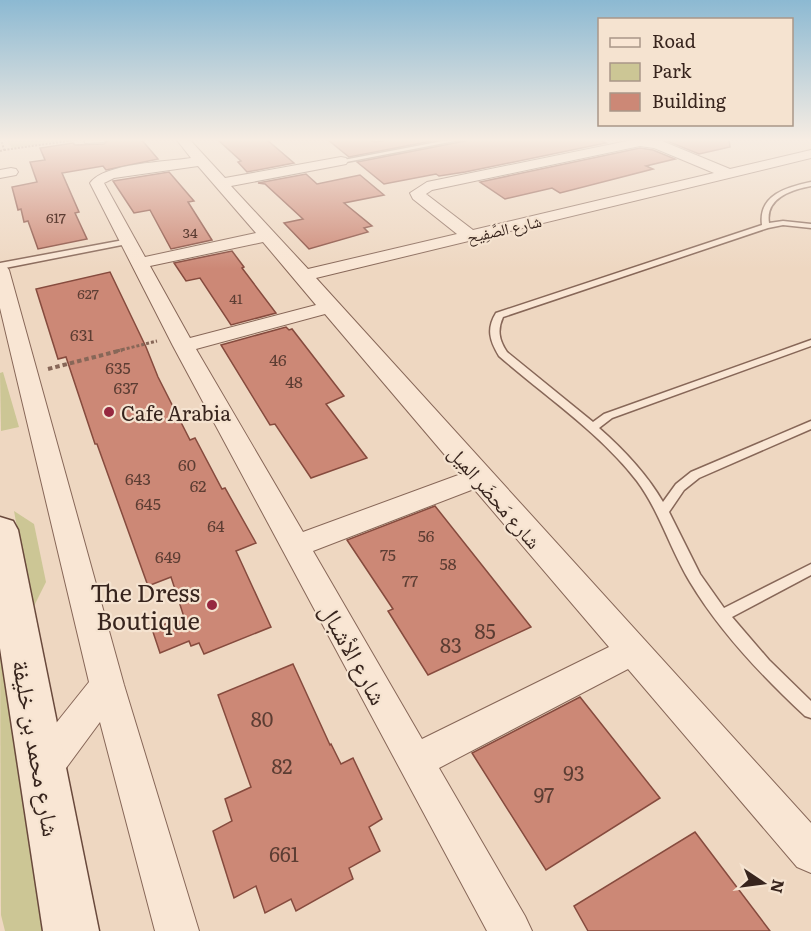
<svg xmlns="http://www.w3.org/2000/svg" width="811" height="931" font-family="Literata,'Noto Naskh Arabic',serif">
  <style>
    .green { fill: #ccc695 }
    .building { fill: #cc8876; stroke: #864b3e; stroke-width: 1.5 }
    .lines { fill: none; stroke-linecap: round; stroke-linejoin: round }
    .service-casing { stroke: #876758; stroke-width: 3 }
    .minor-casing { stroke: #876758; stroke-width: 2 }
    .secondary-casing { stroke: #69493c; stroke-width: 3 }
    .path-far2 { stroke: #876758; stroke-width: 2; stroke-dasharray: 2 1.5; stroke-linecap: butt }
    .path-far1 { stroke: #876758; stroke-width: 3; stroke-dasharray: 3 2; stroke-linecap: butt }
    .path { stroke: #876758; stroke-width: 4; stroke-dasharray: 4.5 3; stroke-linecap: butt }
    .service { fill: #f9e6d4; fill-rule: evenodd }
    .minor { fill: #f9e6d4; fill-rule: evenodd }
    .secondary { fill: #f9e6d4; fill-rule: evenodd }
    .poi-dot { fill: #962840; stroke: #f5e3d0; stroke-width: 2 }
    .labels { text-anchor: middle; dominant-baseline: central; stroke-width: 4.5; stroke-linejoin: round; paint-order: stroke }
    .far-number-label { font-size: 14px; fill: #5c3d33 }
    .far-street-label { font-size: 16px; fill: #37241d; stroke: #f5e3d0 }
    .number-label { font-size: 16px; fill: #5c3d33 }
    .poi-label { font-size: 20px; fill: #37241d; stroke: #f5e3d0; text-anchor: start }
    .street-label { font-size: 20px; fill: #37241d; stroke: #f5e3d0 }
    .near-number-label { font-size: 20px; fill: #5c3d33 }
    .near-poi-label { font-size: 24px; fill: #37241d; stroke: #f5e3d0; text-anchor: end }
    .near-street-label { font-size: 24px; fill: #37241d; stroke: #f5e3d0 }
  </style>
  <rect width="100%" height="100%" fill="#eed7c1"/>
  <g class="green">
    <polygon points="6,139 75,139 12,148"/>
    <polygon points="3,372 19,427 1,431 0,373"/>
    <polygon points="14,511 34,524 46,582 32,610"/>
    <polygon points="0,627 51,931 5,931 1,915"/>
  </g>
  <g class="building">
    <polygon points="114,139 141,139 158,159 106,170 103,166 62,173 79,212 75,213 87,239 38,249 28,221 24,222 21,209 18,210 12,187 37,182 30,162 45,160 40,148 73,143 75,145 104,144 108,140"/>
    <polygon points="217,139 266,139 294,163 247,172 238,162 241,161"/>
    <polygon points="327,139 369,139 375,142 392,139 442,139 349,157"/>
    <polygon points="467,139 598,139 606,143 465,172 439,176 436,174 384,184 357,162 465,141"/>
    <polygon points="677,139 729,139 730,147 699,154 667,141"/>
    <polygon points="640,148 653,150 675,159 646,166 653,169 560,193 552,188 505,199 480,182"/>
    <polygon points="169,172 194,201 188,202 212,240 171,249 150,210 134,213 113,181"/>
    <polygon points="306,174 317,184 360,175 384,195 344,203 372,226 364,228 368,232 309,249 284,223 303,219 265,184 258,183"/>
    <polygon points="232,251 244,267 242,268 276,313 231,325 200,278 186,281 174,263"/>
    <polygon points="110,272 146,347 158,377 190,440 195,438 222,489 225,488 256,543 236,551 271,627 204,654 199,643 191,646 189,641 160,653 152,629 184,617 171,577 148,586 97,444 95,444 66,357 58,359 36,289"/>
    <polygon points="286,327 289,330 292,329 344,396 326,404 367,458 311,478 275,424 270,425 221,345"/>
    <polygon points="435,506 531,627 428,675 388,611 393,609 347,540"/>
    <polygon points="293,664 330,745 331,744 341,764 353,758 382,819 369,827 380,851 349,868 353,879 296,911 291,899 265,913 256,886 234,898 213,831 232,821 225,799 251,787 218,695"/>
    <polygon points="580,697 660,798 546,870 472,753"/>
    <polygon points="695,832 770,931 588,931 574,906"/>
  </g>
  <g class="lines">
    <defs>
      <g id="service">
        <polygon points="453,139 465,139 341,163 338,161"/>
        <path d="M811,182V186C791,190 765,198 769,223L783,221L811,224V228L783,225L768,228L503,317C497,330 499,340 507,352L593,422L604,414L811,340V346L612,418L599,428C624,450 646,473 663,502L676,484L691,472L811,421V429L699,478L684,490L669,512L700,574L724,608L811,564V575L732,617L769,660L811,701V718L805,716C762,676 720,632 690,582C670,549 660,512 637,481C599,432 546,397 499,356C490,341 486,329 496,313L762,225C758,195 787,187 811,182Z"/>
        <polygon points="129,239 132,239 132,243 0,269 0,263"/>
      </g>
      <g id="minor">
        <polygon points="84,139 106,139 104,142 85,143"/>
        <path d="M176,139H189L225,178L341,157L346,158L348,161L346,164L341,165L231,186L308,269L457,234L413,199L410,193L427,182L637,139L662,141L730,169L811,150V158L316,278L811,823V873L797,867L628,669L439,768L525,916L532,931H487L173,346L90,183C104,163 167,162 191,158ZM640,146L654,148L714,173L473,230L426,194L432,190ZM198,166L256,233L145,257L104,183L114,178ZM263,242L316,305L190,338L150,266ZM325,314L461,474L303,532L196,349ZM474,489L609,647L422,739L313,551Z"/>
        <polygon points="11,168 16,169 18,172 16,175 0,178 0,170"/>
        <polygon points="0,265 6,266 9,270 124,685 199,931 155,931 100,722 55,783 42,788 29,783 24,770 29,757 89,682 0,308"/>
      </g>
      <polygon id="secondary" points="0,517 13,521 18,530 99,931 43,931 0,648"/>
    </defs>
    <use href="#service" class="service-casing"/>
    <use href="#minor" class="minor-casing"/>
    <use href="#secondary" class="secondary-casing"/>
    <g class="path-far2">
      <polyline points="4,150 75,140"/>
      <polyline points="0,151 4,150 1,139"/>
    </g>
    <polyline class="path-far1" points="117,351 157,341"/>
    <polyline class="path" points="48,369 122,350"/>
    <use href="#service" class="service"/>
    <use href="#minor" class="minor"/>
    <use href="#secondary" class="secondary"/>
  </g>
  <linearGradient id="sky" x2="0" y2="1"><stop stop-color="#8cb9d2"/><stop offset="0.52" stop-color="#f7ede3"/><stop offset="1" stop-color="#f7ede3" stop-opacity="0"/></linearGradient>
  <rect width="811" height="269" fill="url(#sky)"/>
  <g class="poi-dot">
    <circle cx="109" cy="412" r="6"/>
    <circle cx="212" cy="605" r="6"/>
  </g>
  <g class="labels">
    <g class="far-number-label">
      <text x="56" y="217">617</text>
      <text x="190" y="232">34</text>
      <text x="88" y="293">627</text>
      <text x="236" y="298">41</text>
    </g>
    <g class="far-street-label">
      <text transform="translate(504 228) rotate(-13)">شارع الصَّفِيح</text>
    </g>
    <g class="number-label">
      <text x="82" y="334">631</text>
      <text x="278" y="359">46</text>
      <text x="118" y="367">635</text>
      <text x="294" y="381">48</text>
      <text x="126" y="387">637</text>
      <text x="187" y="464">60</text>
      <text x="138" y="478">643</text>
      <text x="198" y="485">62</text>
      <text x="148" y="503">645</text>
      <text x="216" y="525">64</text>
      <text x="426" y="535">56</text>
      <text x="388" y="554">75</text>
      <text x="168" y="556">649</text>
      <text x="448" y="563">58</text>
      <text x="410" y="580">77</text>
    </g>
    <g class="poi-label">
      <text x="121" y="412">Cafe Arabia</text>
    </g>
    <g class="street-label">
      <text transform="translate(496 496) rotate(49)">شارع مَحضَر المِيل</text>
    </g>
    <g class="near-number-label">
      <text x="485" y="630">85</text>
      <text x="451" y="644">83</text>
      <text x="262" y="718">80</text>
      <text x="282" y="765">82</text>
      <text x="574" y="772">93</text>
      <text x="544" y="794">97</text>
      <text x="284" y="853">661</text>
    </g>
    <g class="near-poi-label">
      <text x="200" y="591">The Dress<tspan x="200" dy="28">Boutique</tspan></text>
    </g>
    <g class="near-street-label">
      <text transform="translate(355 653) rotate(61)">شارع الأشبال</text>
      <text transform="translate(38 748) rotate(80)">شارع محمد بن خليفة</text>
    </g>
  </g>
  <rect x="598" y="18" width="195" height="108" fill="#f5e3d0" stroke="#a99788" stroke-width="1.5"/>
  <rect x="610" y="38" width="30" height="9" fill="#f9e6d4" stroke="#a99788" stroke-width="1.5"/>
  <text x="652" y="48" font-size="18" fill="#37241d">Road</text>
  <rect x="610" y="63" width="30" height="18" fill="#ccc695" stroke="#a99788" stroke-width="1.5"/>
  <text x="652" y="78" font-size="18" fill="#37241d">Park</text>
  <rect x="610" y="93" width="30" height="18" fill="#cc8876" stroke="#a99788" stroke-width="1.5"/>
  <text x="652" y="108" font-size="18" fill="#37241d">Building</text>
  <g transform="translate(763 883) rotate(103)" stroke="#f5e3d0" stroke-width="4.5" paint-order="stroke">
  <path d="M0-4.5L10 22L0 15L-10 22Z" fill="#37241d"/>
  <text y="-9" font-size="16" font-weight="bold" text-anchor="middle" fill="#37241d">N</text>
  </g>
</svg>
